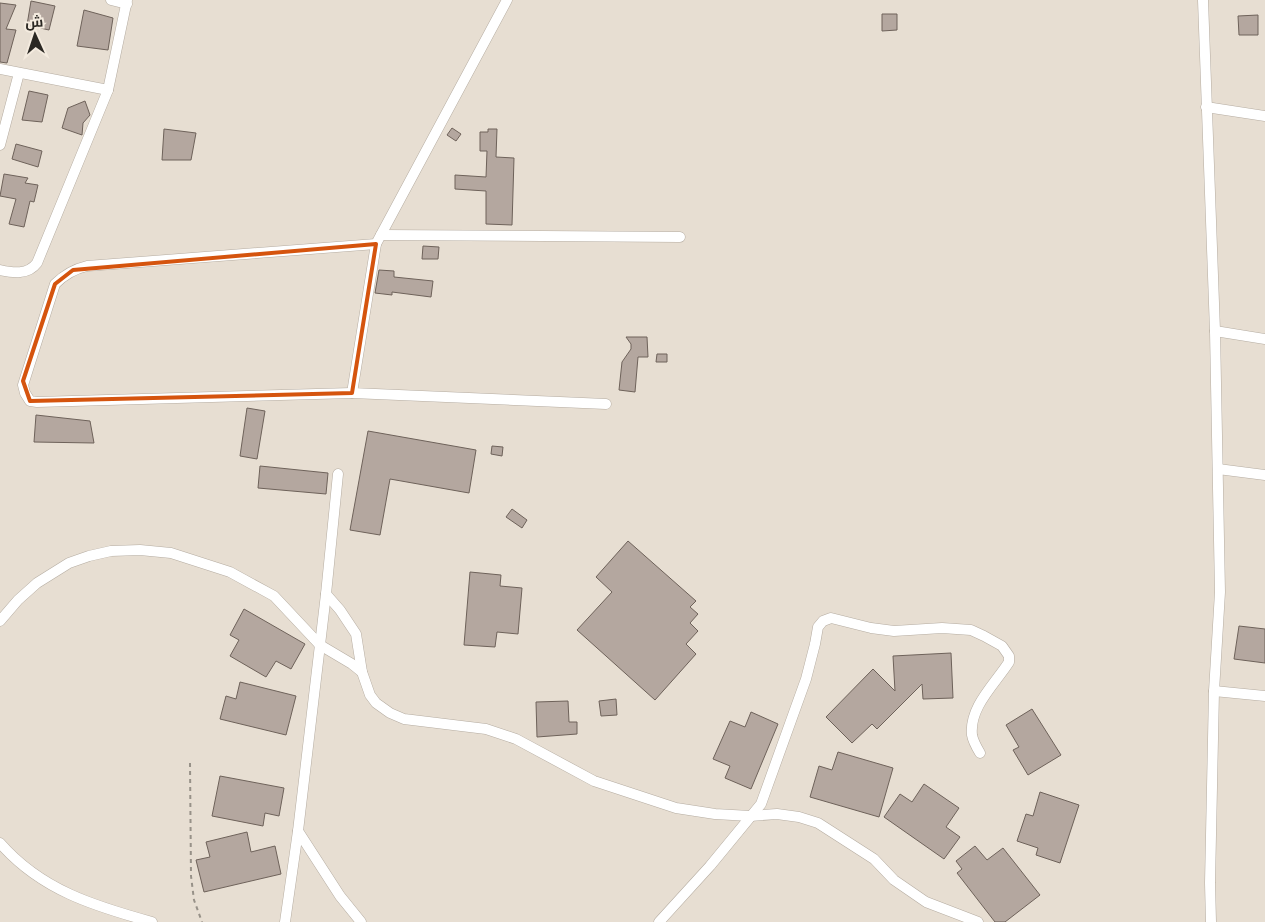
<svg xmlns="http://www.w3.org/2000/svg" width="1265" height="922" font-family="'PT Sans Narrow',Cairo,sans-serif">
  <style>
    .building { fill: #b4a79f; stroke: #6e625a }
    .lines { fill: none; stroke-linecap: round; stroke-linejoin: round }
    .minor-casing { stroke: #b5aca1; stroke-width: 11 }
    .path { stroke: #979188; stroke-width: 2; stroke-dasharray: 4 4; stroke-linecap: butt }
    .minor { stroke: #fff; stroke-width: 10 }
    .marked { fill: none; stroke: #d5540e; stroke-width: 4; stroke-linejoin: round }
  </style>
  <rect width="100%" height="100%" fill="#e7ded2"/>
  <g class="building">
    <polygon points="31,1 55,6 49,30 27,25"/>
    <polygon points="0,3 16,5 6,29 16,30 7,63 0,62"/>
    <polygon points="84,10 113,18 108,50 77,46"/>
    <polygon points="882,14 897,14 897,30 882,31"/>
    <polygon points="1258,15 1258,35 1239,35 1238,16"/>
    <polygon points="29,91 48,95 42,122 22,120"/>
    <polygon points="85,101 90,115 83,123 82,135 62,128 68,108"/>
    <polygon points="452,128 461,134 456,141 447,135"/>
    <polygon points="164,129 196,133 191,160 162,160"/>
    <polygon points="488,129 497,129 496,157 514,158 512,225 486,224 486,191 455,189 455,175 486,177 487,151 480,151 480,132 488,132"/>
    <polygon points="16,144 42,151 38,167 12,159"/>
    <polygon points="4,174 28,178 25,183 38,185 34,202 30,201 24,227 9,224 16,199 0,196"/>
    <polygon points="423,246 439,247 438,259 422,259"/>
    <polygon points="379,270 394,271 394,277 433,281 431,297 392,292 392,295 375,293"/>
    <polygon points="626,337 647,337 648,357 638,357 635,392 619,390 622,362 631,349 631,344"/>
    <polygon points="657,354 667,354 667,362 656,362"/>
    <polygon points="247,408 265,411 257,459 240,456"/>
    <polygon points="36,415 90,421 94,443 34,442"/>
    <polygon points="368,431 476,450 469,493 390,479 380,535 350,530"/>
    <polygon points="492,446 503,447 502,456 491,454"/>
    <polygon points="260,466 328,473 326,494 258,488"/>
    <polygon points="512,509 527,520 522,528 506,517"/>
    <polygon points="628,541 696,601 690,607 698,614 690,623 698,631 686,644 696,654 655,700 577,630 612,592 596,577"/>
    <polygon points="470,572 501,575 500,586 522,588 518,634 497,632 495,647 464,645"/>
    <polygon points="244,609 305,644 291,669 276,661 266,677 230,656 239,640 230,635"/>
    <polygon points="1239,626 1265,629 1265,663 1234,659"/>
    <polygon points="951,653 953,698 923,699 922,684 877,729 872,724 852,743 826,717 873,669 895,691 893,656"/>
    <polygon points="240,682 296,696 286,735 220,719 226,696 236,699"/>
    <polygon points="616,699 617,715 601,716 599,701"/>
    <polygon points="568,701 569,722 577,722 577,734 537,737 536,702"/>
    <polygon points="1032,709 1061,755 1028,775 1013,750 1019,747 1006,725"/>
    <polygon points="751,712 778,724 751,789 725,778 730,766 713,759 730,721 745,727"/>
    <polygon points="838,752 893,768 879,817 810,797 819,766 832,770"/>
    <polygon points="220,776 284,788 279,816 265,813 263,826 212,816"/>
    <polygon points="924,784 959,808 946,827 960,837 944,859 884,817 900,794 912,802"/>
    <polygon points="1040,792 1079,805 1060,863 1036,855 1038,848 1017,841 1026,814 1033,816"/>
    <polygon points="247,832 251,852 275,846 281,874 204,892 196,860 210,857 206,842"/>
    <polygon points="975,846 987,860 1003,848 1040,895 1005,922 995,922 957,873 962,869 956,861"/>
  </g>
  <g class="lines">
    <defs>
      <g id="minor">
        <polyline points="111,0 127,4"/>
        <polyline points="507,0 376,244 352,393 606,404"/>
        <polyline points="1203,0 1215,331 1220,592 1214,691 1210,883 1211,922"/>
        <polyline points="0,69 108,90"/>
        <polyline points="1206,107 1265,116"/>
        <polyline points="0,145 19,73"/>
        <polyline points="381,235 680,237"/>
        <path d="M0,270C13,273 28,275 37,263L108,90L127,0"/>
        <polyline points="1215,331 1265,339"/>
        <path d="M352,393L37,402L30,401L25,393L23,385L55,284C65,274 74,269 87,266L376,244"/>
        <polyline points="1218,469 1265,475"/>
        <polyline points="338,474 326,594 298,831 340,896 361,922"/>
        <polyline points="326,594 340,610 356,634 362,672 370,695 376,703 390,713 404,719 486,729 516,739 594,781 676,808 715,814 750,816 777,814 799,817 818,823 874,859 894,880 926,902 978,922"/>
        <polyline points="0,621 18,600 37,583 69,563 89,556 111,551 140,550 171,553 230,572 274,596 320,645 352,664 362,672"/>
        <polyline points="1214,691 1265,696"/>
        <path d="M0,843C41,890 94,906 152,922"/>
        <polyline points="285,922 298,831"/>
        <path d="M659,922L710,866L761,804L806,679L815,644L818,627L823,621L831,618L871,628L894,631L942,628L971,630L984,636L1002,646L1009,656V662C995,684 969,707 972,735C973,741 977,748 980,753"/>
      </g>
    </defs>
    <use href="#minor" class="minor-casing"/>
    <polyline class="path" points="190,763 191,876 194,900 202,922"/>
    <use href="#minor" class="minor"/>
  </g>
  <path class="marked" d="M376,244L352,393L30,401L23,381L55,284L73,270Z"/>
  <g transform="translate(35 35) rotate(357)" stroke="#f4ebdf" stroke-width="4" paint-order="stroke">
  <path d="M0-4L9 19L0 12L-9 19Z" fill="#2b2823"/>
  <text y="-8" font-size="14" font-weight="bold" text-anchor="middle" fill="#2b2823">ش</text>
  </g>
</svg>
